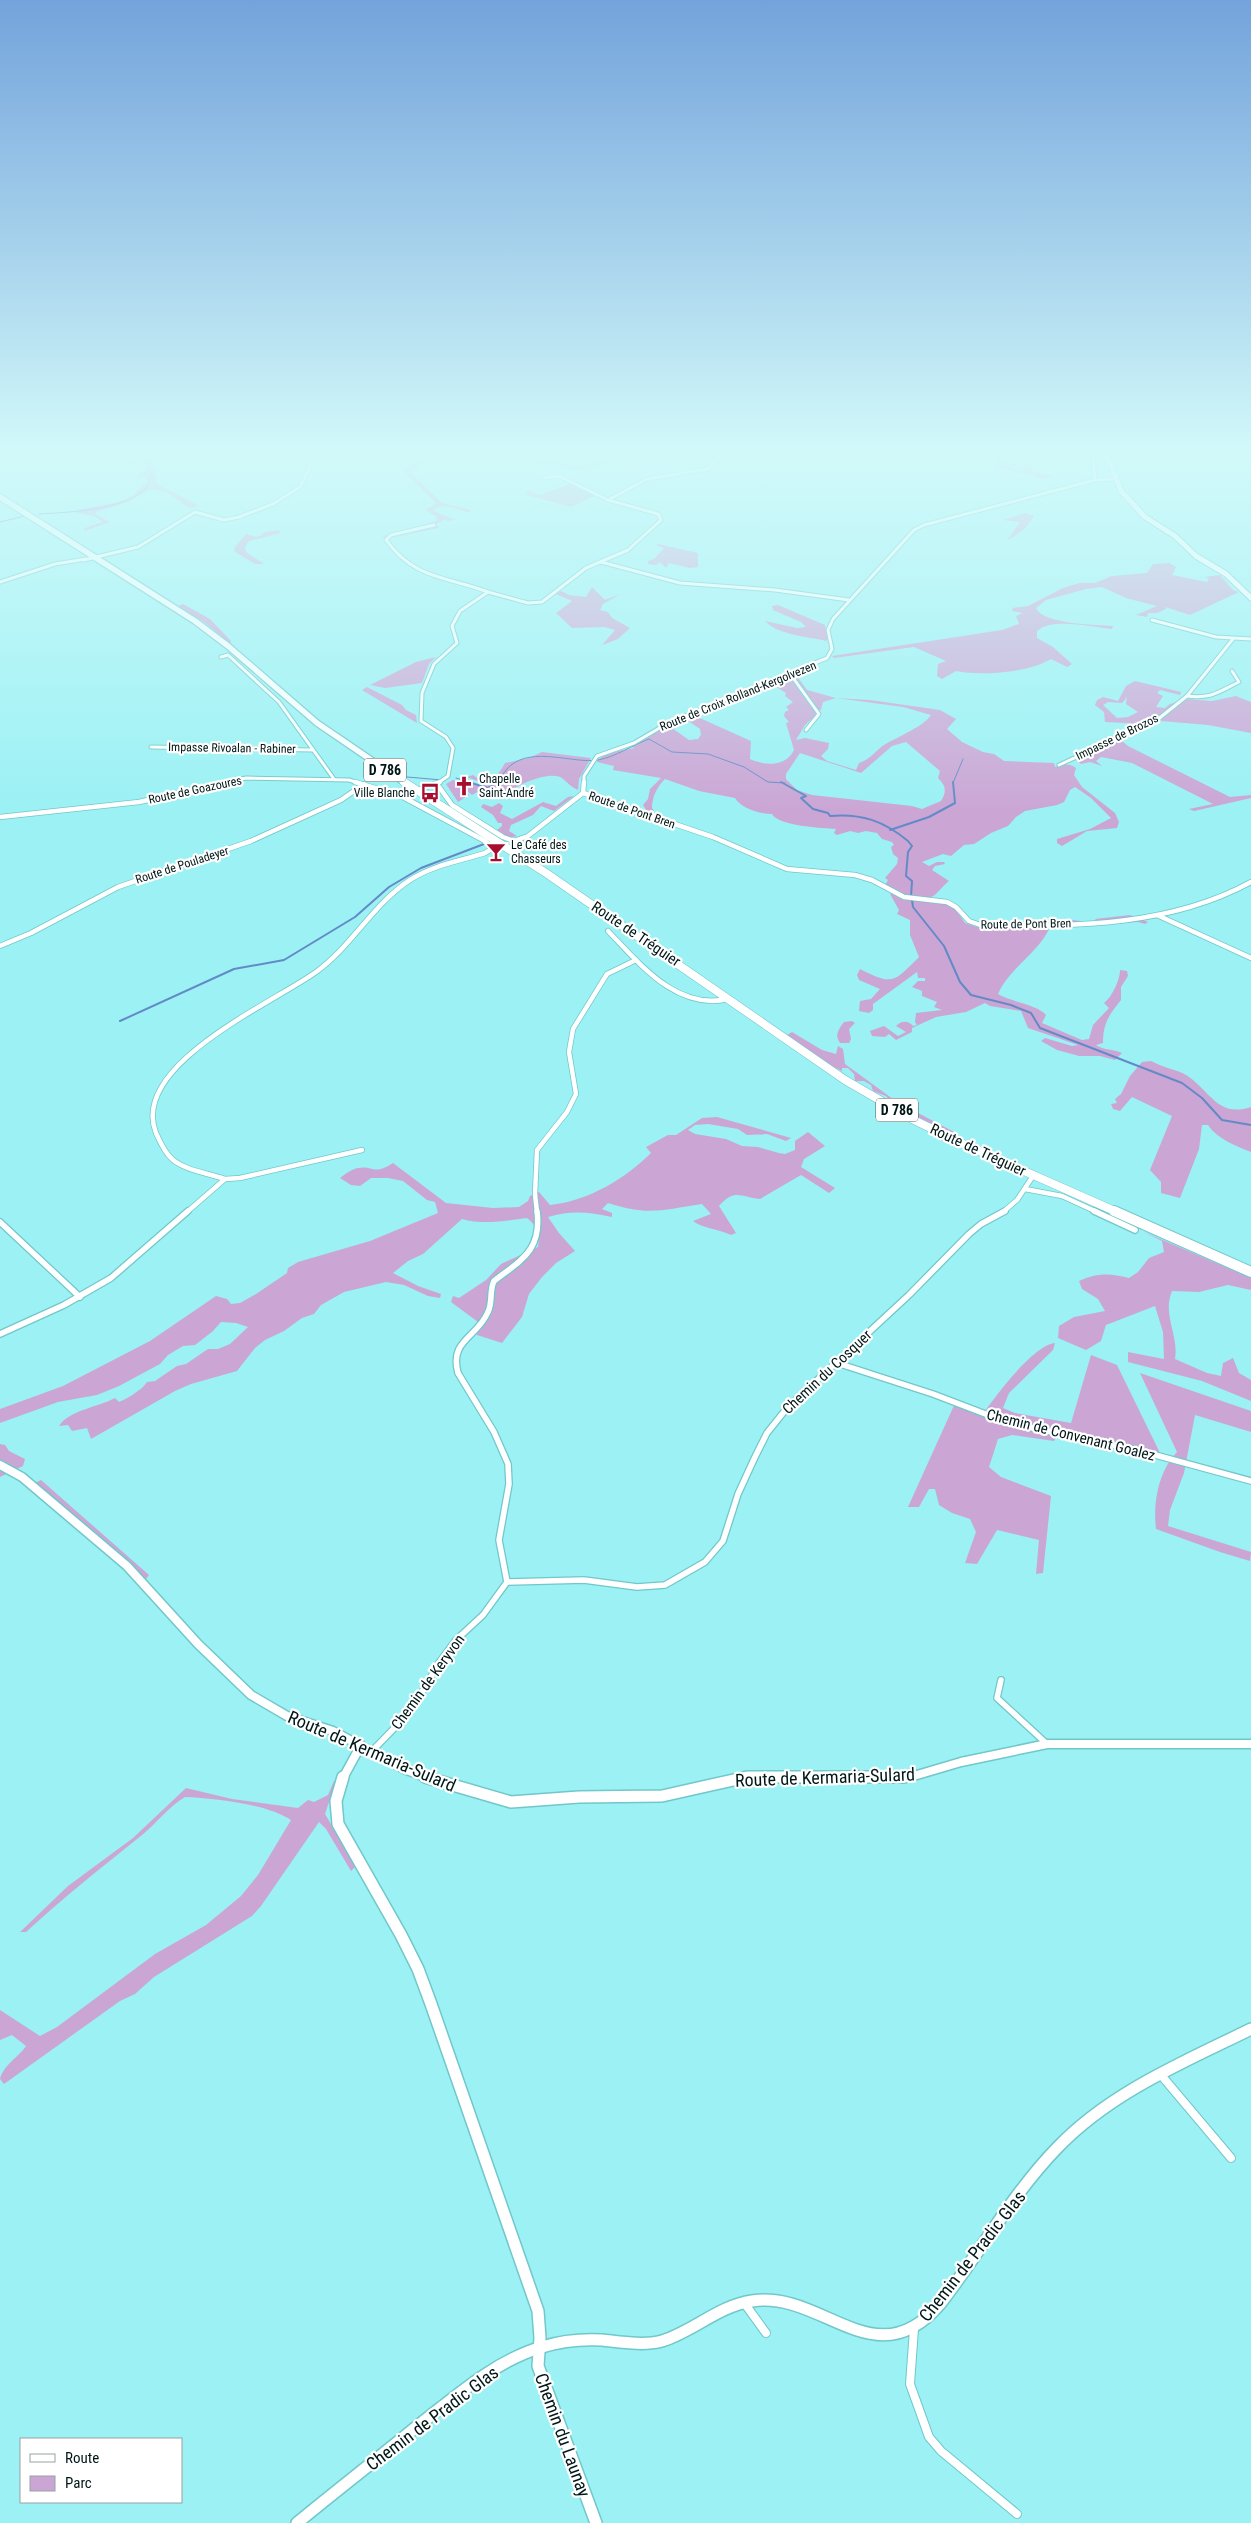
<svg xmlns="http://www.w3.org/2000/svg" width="1251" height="2523" font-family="'Roboto Condensed',sans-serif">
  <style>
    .green { fill: #cba6d5; fill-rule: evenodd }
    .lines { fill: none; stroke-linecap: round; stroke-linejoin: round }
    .stream-far1 { stroke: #638ac7; stroke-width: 1 }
    .stream { stroke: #638ac7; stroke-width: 2 }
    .street-far3-casing { stroke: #71c7ca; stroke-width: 5 }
    .street-far2-casing { stroke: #71c7ca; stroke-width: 6 }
    .street-far1-casing { stroke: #71c7ca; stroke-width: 8 }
    .street-casing { stroke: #71c7ca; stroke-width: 10 }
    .secondary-far2-casing { stroke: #71c7ca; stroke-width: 7 }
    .secondary-far1-casing { stroke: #71c7ca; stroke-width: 11 }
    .secondary-casing { stroke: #71c7ca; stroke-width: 14 }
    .primary-far2-casing { stroke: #71c7ca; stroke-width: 8 }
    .primary-far1-casing { stroke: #71c7ca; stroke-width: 9 }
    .primary-casing { stroke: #71c7ca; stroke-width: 12 }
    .street-far3 { stroke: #fff; stroke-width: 3 }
    .street-far2 { stroke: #fff; stroke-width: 4.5 }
    .street-far1 { stroke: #fff; stroke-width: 5.5 }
    .street { stroke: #fff; stroke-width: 8 }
    .secondary-far2 { stroke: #fff; stroke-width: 5 }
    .secondary-far1 { stroke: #fff; stroke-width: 8 }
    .secondary { stroke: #fff; stroke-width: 11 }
    .primary-far2 { stroke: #fff; stroke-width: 5.5 }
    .primary-far1 { stroke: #fff; stroke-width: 8 }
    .primary { stroke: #fff; stroke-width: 10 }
    .labels { text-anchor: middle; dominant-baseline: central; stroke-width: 4.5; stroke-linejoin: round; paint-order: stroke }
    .far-street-label { font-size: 12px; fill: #001718; stroke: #fff }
    .far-poi-label { font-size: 12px; fill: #001718; stroke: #fff; text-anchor: start }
    .shield { fill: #fff; stroke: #4c5d5d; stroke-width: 1 }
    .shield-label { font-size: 14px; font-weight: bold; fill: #001718 }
    .street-label { font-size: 15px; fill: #001718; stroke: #fff }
    .near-street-label { font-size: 18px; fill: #001718; stroke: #fff }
  </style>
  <rect width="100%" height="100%" fill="#9bf1f4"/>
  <g class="green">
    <path d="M142,457H149L155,469L157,484L199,506L189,508L168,493L154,489L148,490L128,502L96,512L95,514L110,522L84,531L85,528L103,522L94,516L77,513L75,511C92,505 113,506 130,497C138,493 140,484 148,482L146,478L136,477L146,467L145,462L126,465V463L143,459Z"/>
    <path d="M422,457L442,460L445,457H449L447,461L426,459L411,473L442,503L471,510L469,513C458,509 441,501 433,511L456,520L447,521L446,519L436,524L439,528L389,538L381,537L436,521L437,517L426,510L436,503L403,471Z"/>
    <polygon points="515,457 543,457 577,468 594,464 584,457 602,462 620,461 659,474 616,462 574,470 556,463 536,463"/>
    <polygon points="1003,457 1012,457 1009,463 1024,465 1009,466 1010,468 1019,469 1026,466 1032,467 1032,471 1054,476 1044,480 1031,475 996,468 997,461"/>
    <polygon points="570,484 594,496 571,507 527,495 526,492 532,489 530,492 539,495"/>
    <path d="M1025,513L1034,516C1028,527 1019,535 1007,540L1020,522L1003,520Z"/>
    <polygon points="278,530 281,533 249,541 245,547 246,552 264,564 255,564 235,552 234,548 246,534 256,537 264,534 261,533"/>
    <polygon points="658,544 698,553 698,567 690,568 669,563 666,568 660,562 656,565 648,564 648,561 654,559 664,548 656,545"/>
    <path d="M1169,563L1176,567L1172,575L1207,582L1209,579L1205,577L1220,575L1233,590L1239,592L1190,615L1165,607L1166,609L1157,613H1148L1147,617L1136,615L1157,606L1126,598L1102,587L1086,589L1046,600L1036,608C1042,624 1097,625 1113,626L1112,629C1093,627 1052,617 1037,631V638L1053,647L1072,664L1067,667L1051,659C1028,673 981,676 956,671L942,679L937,676L938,664L946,661L914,647L834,658L832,656L1002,630L1019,624L1016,616L1023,613L1012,611L1013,608L1028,606L1063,588L1079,583H1095L1112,576L1147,573L1153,564Z"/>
    <polygon points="592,587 605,600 620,594 603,604 600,610 608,612 612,618 630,628 618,639 602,645 615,630 604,627 572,628 556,613 572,601 556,594 561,591 569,595 586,597"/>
    <polygon points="183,604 210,619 231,641 231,644 204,622 178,606"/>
    <path d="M778,605L825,625L828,639L826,641C807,636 780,636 765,621L797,628L806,627L801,622L773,610L772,606Z"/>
    <polygon points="436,657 429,664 422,683 385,688 370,685 416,662"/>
    <path d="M790,676L793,678L797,676L807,690L836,698L870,700L940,710L956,719L947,729L962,742L983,752L994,754L1004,761L1054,763L1055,767C1064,765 1067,762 1076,768L1074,775L1082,787L1115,813L1119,822L1117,828L1087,831L1062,846L1057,843V839L1090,829L1111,818L1091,798L1075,787L1070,790L1064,802L1057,805L1025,811L1016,817L1008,826L991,833L974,844L964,845L951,856L943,854L922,862L929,866L937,862H944L945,864L935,866L932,870L949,881C943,885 937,895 931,897C916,903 897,892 885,885L888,880L885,878L897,864L898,858L893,854L891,847L894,845L892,842L882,839L877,833L866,831L858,833L850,831L837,835L834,833L836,829C822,828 778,826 772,814C759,814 741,808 735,798L699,791L665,779C657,787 652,797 652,808L654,811L648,813L643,805L648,799L650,789L661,778L613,770L614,766L597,762C603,751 623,751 634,748L632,746L668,724L672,725V723L693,715L751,741L750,759C765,766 786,767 794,750L786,723L789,722L784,716L785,712L789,710L786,707L793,702L785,696L786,693L773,685ZM836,698L903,707L931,715C923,727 897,737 884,745C875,751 870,760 859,763L856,770L827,761L821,756L828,749L829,743L805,738L796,740L805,725L816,715L815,710H821L823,702ZM687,720L700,729L701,735L698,739L689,740L672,728L674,725ZM906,742L940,771L938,778C946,786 947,791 941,801L922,809L912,806L812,795L797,790L786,779V774L800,753L861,773L892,746Z"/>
    <path d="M1135,681L1181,692L1180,695L1160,690L1157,693L1163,696L1156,707L1165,708L1170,704L1187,699L1212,701L1236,696L1251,702V733L1208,725L1161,721L1160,716L1142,724L1105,722L1104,712L1095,705L1097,700L1103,697L1118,701L1126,686ZM1127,697L1126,704L1138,712L1128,717L1117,718L1103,705L1108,702L1122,703Z"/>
    <polygon points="367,687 402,705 406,710 416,715 417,723 362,690"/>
    <polygon points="1115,735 1128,746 1230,797 1251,795 1251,798 1194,811 1189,809 1213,804 1132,763 1101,757 1096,761 1102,766 1090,762 1081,764 1076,760 1080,757 1077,754"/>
    <path d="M542,752L591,758L579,779L578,790C571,787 567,782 562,778C550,770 515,785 506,795L484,788L472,795L465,789L468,787L464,784L461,786L469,795L458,802L446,784L453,780L484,787L483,783L467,777L473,775C488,787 497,778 505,763L529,758Z"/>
    <polygon points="574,796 554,811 541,806 533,815 511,825 509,831 517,836 510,838 496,831 502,826 502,823 498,823 493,815 481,807 483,804 492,807 499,803 503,806 500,813 512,819 543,802 556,806 568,797"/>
    <path d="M892,893L907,900L940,901L954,907L965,923L977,927L982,925L1072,920L1098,923L1095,919L1130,915L1148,922L1145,924L1138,922L1050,927C1038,954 1010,967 998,994C1011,1002 1038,1005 1046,1015L1042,1023L1082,1040L1089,1039L1093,1025L1109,1008L1104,1003C1112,997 1120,980 1120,970L1127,971L1128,976L1121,987V1000C1110,1014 1103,1022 1103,1043L1096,1045C1102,1050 1114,1049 1122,1053L1115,1060L1100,1056H1079L1057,1050L1041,1041L1045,1038L1072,1046L1078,1045L1028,1028L1021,1011L990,1006L985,1003L966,1012L936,1017L912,1028V1032L896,1040L889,1034L885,1037L872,1036L870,1031L884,1026L898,1036L906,1032L896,1026C901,1021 908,1020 913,1026L917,1025L915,1022L916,1013L942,1010L934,1007L937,1002L922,996V991L912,987L918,981H925V978H918L917,972L873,1004V1010L869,1013L859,1011L860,1001L871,999L880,989L859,980L857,975L860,969C893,986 894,982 919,957L910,935V920L897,914L899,910L890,894Z"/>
    <path d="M852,1021L855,1023L849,1029L851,1039L849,1043H840C834,1035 839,1029 844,1022Z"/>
    <polygon points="792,1032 822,1050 836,1054 838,1046 843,1049 845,1064 897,1102 958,1134 955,1137 949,1134 893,1103 886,1096 873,1091 871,1085 864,1081 855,1081 854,1074 848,1068 842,1068 842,1071 829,1065 787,1035"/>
    <path d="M1151,1061C1161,1067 1178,1070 1186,1075C1211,1091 1217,1118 1251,1107V1152C1236,1146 1217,1139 1208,1125H1202L1199,1149L1180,1198L1161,1193V1182L1150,1170L1172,1116L1132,1097L1120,1111L1113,1109L1111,1104L1117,1103L1115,1099L1121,1094L1130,1076L1142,1062Z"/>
    <path d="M717,1117L791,1138L786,1141L767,1134L747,1135L738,1129L708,1124L695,1125L688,1130L695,1134L726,1139L742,1146L758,1147L779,1153L785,1154L795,1150V1141L808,1132L825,1146L804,1159L801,1167L835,1188L829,1193L801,1175L760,1199C740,1197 735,1188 719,1206L736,1233L731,1235C719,1229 704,1229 693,1221L711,1214L702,1204C662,1210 648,1216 608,1203L602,1209L612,1213V1217C589,1212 571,1210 548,1217L559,1233L575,1251L556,1263L542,1277L529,1294L522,1317L502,1343L477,1335L473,1329L478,1322L451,1302L453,1296L459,1298L486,1280L501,1264L538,1247C540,1234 538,1227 527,1218C505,1221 483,1225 462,1219L423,1254L408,1261L393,1273L418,1286L441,1294L440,1298L428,1296L404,1285L386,1282L344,1292L321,1305L314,1314L302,1318L284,1331L265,1340L255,1348L237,1371L191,1384L175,1391L91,1439L87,1428L72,1431L68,1425L59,1426C69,1410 99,1407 115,1398L119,1402C127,1399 143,1389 147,1382L155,1381L177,1366L186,1364L208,1349H218L230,1344L248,1327L236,1323L221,1322L213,1331L195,1345L183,1346L168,1355L160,1364L119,1386L97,1395L58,1402L0,1423V1409L63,1386L150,1341L216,1296L227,1299L231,1304L240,1303L256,1294L287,1273L288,1268L298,1262L370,1241L438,1213L435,1202L427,1200L403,1181L388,1178H371L360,1186L351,1185L340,1178C345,1174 352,1169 358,1168C374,1165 373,1176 393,1163L446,1203L493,1208L519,1207L528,1201L530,1196L539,1192L550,1205C588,1201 625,1179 651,1153L646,1147L668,1135H676L702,1118Z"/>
    <path d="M1144,1232L1251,1278V1290L1228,1285L1199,1292L1172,1291C1162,1315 1179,1335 1175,1359L1207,1373L1221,1376L1223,1363L1233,1358L1239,1373L1251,1380V1401L1202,1381L1128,1362V1352L1164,1359L1163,1332L1155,1306L1106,1325L1101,1341L1086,1350L1058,1338L1059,1326L1074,1317L1105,1311L1098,1299L1082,1289L1079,1281C1097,1273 1109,1273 1129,1278L1138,1272L1149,1258L1164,1252L1162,1241Z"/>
    <path d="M1055,1343L1053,1350L1009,1393L1003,1408L1015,1413L1071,1423L1091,1355L1117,1365L1160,1453L1060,1431L1054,1441L1012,1435L998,1439L989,1467L1001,1477L1051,1496L1043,1573L1036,1574L1039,1540L997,1530L977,1564L965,1563L976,1532L970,1519L952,1513L939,1505L935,1489H929L919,1507H908L956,1401L985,1411C998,1393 1034,1345 1055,1343Z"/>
    <path d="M1140,1373L1251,1411V1432L1195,1415L1184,1473L1170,1510L1168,1526L1251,1552L1250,1561L1220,1552L1156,1529C1153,1503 1158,1472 1177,1452Z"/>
    <polygon points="0,1444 5,1445 9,1451 25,1459 23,1466 0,1477"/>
    <polygon points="41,1480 149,1575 146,1579 103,1539 35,1483"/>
    <path d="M334,1781H336L325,1814L356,1866L351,1871L326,1829L319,1822L261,1906L252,1916L154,1977L135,1994L120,2001L4,2084L0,2079C4,2064 18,2058 26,2046L12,2035L0,2040V2010L40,2036L57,2027L155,1954L206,1925L241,1896L258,1875L291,1820C267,1804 214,1798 185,1797C168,1807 157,1823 142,1835C102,1867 63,1898 26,1932H20L68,1886L133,1838L186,1788L232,1799L298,1808L308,1800L314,1802L328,1795Z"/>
  </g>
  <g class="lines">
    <g class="stream-far1">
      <path d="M39,514C69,512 176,510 145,457"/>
      <polyline points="0,522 25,516"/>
      <polyline points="407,777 442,780"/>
      <polyline points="456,778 472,783"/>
      <path d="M495,783C502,778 504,771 510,766C533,746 574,764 598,760C615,757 633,745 649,739L672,752L708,754L744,767L768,782L785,783"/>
      <polyline points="953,783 963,759"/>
    </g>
    <g class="stream">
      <polyline points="468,782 488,788 497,782"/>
      <path d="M781,782L806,796L801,798L813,809L828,813L830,816C861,813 884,821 908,841L912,846L908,852L906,876L912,881L911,897"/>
      <polyline points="890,830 929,817 955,803 953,782"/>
      <polyline points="912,900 913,907 944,946 960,982 971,995 1011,1005 1031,1013 1040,1028 1182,1083 1202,1098 1222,1120 1251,1125"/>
      <polyline points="120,1021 234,969 284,960 355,917 389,887 421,868 484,844"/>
    </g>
    <defs>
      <g id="street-far3">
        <polyline points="1093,457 1095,480"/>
        <polyline points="544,478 559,476 608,500"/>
        <path d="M434,525L391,535L386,540C415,580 446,576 488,592"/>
        <polyline points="84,560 138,547 195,512 224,520 239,517 273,504 300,487 315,457"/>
        <polyline points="601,562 680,583 775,590 849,600"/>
        <polyline points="0,582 55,564 86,559"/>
        <polyline points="1152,620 1216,637 1251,639"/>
        <polyline points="221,657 228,655 279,702 334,779"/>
        <polyline points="791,675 819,714 806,730"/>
        <path d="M1187,696C1212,699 1218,692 1239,682L1232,671"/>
        <polyline points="151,747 313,750"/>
        <polyline points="1059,765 1157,720 1187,696 1233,639"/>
        <polyline points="224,783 246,778 349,780 359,783"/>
        <polyline points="438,783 448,776 453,748 446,737 421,721 422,693 434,664 457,643 452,626 460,611 488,592 528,603 542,602 586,568 628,550 661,520 658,514 608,500 647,479 708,469 720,457"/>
        <polyline points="584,783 584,776 597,756 634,743 668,723 827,658 832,649 828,630 833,619 914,530 924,525 1095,480 1115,479"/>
      </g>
      <g id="street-far2">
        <polyline points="355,782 401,796 440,782"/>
        <polyline points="437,784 452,805 503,837 514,841 528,836 583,793 584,782"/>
        <path d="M583,793L713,837L787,869L855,875L872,880L904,897L947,902L956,907L969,921L983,926C1074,926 1169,927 1251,882"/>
        <polyline points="0,817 139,802 229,782"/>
        <polyline points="1157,915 1251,958"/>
        <path d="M608,931C640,964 677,1011 728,999"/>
        <polyline points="0,946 31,933 118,887 251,841 341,800 364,784"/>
        <polyline points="225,1179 240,1178 362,1150"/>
        <polyline points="1025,1189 1062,1196 1097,1212"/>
        <path d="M187,1212L225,1179C208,1173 186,1171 172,1159C165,1153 160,1142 156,1133C129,1065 273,1003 316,972C352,946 373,904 410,880C433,865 460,861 485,853L493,848L485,841L401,796"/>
        <polyline points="537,1212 535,1194 537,1150 567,1112 576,1094 569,1052 573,1029 607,974 636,960"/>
        <polyline points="1003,1212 1017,1200 1033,1176"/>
      </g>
      <g id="street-far1">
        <polyline points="1094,1211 1135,1230"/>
        <polyline points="0,1222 80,1297"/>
        <polyline points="0,1334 64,1305 111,1278 188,1211"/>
        <polyline points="837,1363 933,1394 1009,1423 1137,1450 1251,1481"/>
        <polyline points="507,1582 584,1580 637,1587 665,1585 705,1562 723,1541 738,1494 755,1457 767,1433 787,1408 909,1295 969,1234 981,1224 1005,1211"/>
        <polyline points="1001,1680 997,1698 1047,1744"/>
        <path d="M372,1751L411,1711L439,1663L456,1640L483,1615L507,1582L499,1540L509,1484L508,1464L494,1432L458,1373C449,1340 477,1338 488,1312C493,1302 489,1291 494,1281C521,1260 542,1251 537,1211"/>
      </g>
      <g id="street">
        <polyline points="1161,2075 1231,2158"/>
        <polyline points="745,2304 766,2333"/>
        <polyline points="914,2329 910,2384 929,2437 941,2451 1017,2514"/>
      </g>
      <polyline id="secondary-far2" points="1105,457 1111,464 1121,491 1145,517 1175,536 1196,556 1226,574 1251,598"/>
      <g id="secondary-far1">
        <polyline points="0,1465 22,1477 127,1566 198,1644 251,1695 287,1716 333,1731 404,1769 428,1778"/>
        <polyline points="343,1778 361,1745"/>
        <polyline points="743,1778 894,1778"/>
        <polyline points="895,1778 917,1775 961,1762 1047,1744 1251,1744"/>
      </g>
      <g id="secondary">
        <polyline points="343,1777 336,1801 338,1824 401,1935 418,1969 431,2004 538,2311 540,2338 538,2366 596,2523"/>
        <polyline points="425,1777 511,1802 579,1797 662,1796 747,1777 904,1777"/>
        <path d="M297,2523C336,2491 376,2460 415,2428C454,2398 494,2361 542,2347C561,2341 582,2339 602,2340C621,2342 643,2346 662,2341C694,2331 718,2306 752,2301C823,2290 875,2380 940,2304C980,2253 1012,2194 1058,2147C1111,2092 1184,2062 1251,2029"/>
      </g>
      <polyline id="primary-far2" points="0,497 195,621 228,646 317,723 405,783"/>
      <polyline id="primary-far1" points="404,782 546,873 845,1080 914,1120 961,1143 1117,1212"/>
      <polyline id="primary" points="1114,1211 1251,1272"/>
    </defs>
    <use href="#street-far3" class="street-far3-casing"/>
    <use href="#street-far2" class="street-far2-casing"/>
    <use href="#street-far1" class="street-far1-casing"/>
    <use href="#street" class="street-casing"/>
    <use href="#secondary-far2" class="secondary-far2-casing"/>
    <use href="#secondary-far1" class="secondary-far1-casing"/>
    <use href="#secondary" class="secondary-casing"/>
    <use href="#primary-far2" class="primary-far2-casing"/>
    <use href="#primary-far1" class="primary-far1-casing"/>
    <use href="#primary" class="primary-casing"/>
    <use href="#street-far3" class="street-far3"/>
    <use href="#street-far2" class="street-far2"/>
    <use href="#street-far1" class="street-far1"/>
    <use href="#street" class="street"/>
    <use href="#secondary-far2" class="secondary-far2"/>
    <use href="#secondary-far1" class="secondary-far1"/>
    <use href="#secondary" class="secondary"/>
    <use href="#primary-far2" class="primary-far2"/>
    <use href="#primary-far1" class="primary-far1"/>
    <use href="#primary" class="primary"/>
  </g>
  <linearGradient id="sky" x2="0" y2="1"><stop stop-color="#73a3db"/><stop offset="0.56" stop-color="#d2f9fa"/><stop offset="1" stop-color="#d2f9fa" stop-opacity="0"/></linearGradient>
  <rect width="1251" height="810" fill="url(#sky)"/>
  <defs>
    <symbol id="church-bare" viewBox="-9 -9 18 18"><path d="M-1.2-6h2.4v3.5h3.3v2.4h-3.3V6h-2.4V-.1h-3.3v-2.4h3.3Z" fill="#a70d2e" stroke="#fff" stroke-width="2.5" paint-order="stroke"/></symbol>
    <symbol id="bus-bare" viewBox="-9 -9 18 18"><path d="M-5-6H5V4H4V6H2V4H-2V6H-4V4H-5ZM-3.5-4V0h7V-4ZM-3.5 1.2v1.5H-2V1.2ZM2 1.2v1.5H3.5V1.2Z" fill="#a70d2e" stroke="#fff" stroke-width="2.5" paint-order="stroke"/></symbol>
    <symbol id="bar-bare" viewBox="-9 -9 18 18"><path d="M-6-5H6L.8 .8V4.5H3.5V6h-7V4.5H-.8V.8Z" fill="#a70d2e" stroke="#fff" stroke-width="2.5" paint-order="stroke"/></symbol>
  </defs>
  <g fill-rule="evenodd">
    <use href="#church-bare" x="450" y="772" width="28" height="28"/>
    <use href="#bus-bare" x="416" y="779" width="28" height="28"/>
    <use href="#bar-bare" x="482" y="838" width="28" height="28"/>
  </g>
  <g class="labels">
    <g class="far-street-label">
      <text transform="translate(738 696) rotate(-22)">Route de Croix Rolland-Kergolvezen</text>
      <text transform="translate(1117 737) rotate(-26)">Impasse de Brozos</text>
      <text transform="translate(232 748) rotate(1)">Impasse Rivoalan - Rabiner</text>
      <text transform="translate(195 790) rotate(-12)">Route de Goazoures</text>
      <text transform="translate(632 810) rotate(19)">Route de Pont Bren</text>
      <text transform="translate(182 865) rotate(-18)">Route de Pouladeyer</text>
      <text transform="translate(1026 924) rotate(-1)">Route de Pont Bren</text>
    </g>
    <g class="far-poi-label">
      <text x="479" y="779">Chapelle<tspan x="479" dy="14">Saint-André</tspan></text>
      <text x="415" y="793" text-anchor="end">Ville Blanche</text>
      <text x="511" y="845">Le Café des<tspan x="511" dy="14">Chasseurs</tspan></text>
    </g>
    <g class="shield">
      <rect x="364" y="758.5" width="42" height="23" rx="4"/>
      <rect x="876" y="1098.5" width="42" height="23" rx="4"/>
    </g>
    <g class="shield-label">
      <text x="385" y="770">D 786</text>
      <text x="897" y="1110">D 786</text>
    </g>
    <g class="street-label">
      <text transform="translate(636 934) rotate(34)">Route de Tréguier</text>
      <text transform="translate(978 1150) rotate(25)">Route de Tréguier</text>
      <text transform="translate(827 1372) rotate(-43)">Chemin du Cosquer</text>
      <text transform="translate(1071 1435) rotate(14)">Chemin de Convenant Goalez</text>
      <text transform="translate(428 1682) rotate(-54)">Chemin de Keryvon</text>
    </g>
    <g class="near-street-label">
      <text transform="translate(372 1751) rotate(23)">Route de Kermaria-Sulard</text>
      <text transform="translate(825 1777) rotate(-2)">Route de Kermaria-Sulard</text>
      <text transform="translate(972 2256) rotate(-52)">Chemin de Pradic Glas</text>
      <text transform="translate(432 2418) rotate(-37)">Chemin de Pradic Glas</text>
      <text transform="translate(563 2435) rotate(70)">Chemin du Launay</text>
    </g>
  </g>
  <rect x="20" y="2438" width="162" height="65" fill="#ffffff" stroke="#99a2a3"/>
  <rect x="30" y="2454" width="25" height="8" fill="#ffffff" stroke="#99a2a3"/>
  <text x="65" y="2463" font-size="15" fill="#001718">Route</text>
  <rect x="30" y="2476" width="25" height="15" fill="#cba6d5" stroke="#99a2a3"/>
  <text x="65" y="2488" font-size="15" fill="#001718">Parc</text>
</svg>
